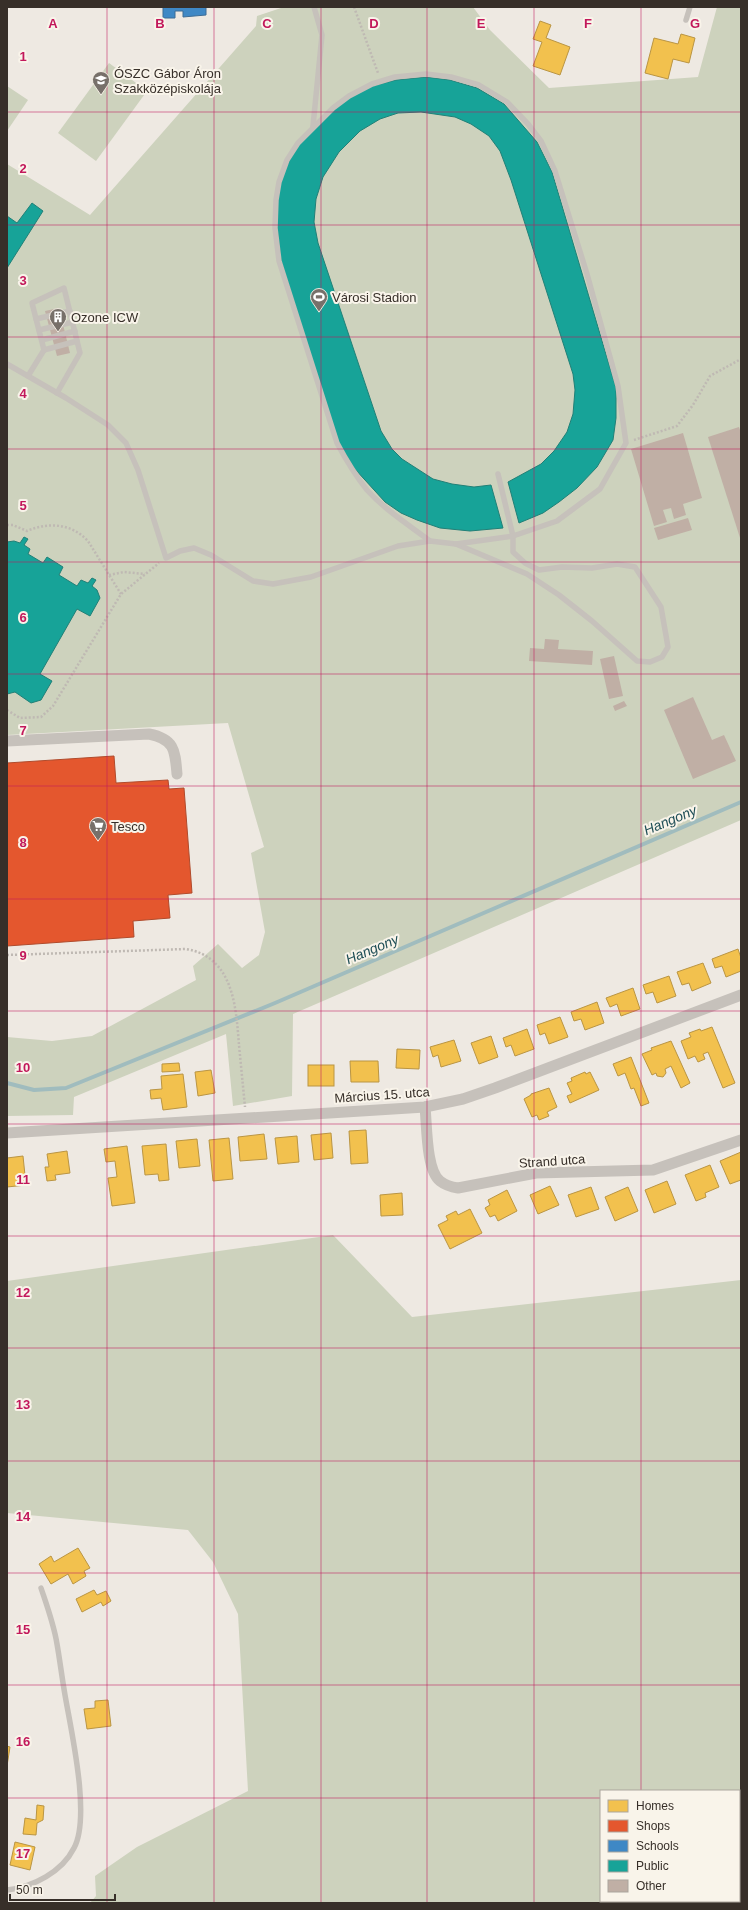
<svg xmlns="http://www.w3.org/2000/svg" width="748" height="1910" font-family="Arial,sans-serif">
  <style>
    .green { fill: #cdd2bd; fill-rule: evenodd }
    .homes { fill: #f2c14e; stroke: #ba9543 }
    .shops { fill: #e4572e; stroke: #b04b2c }
    .schools { fill: #3f88c5; stroke: #3d6d96 }
    .public { fill: #17a398; stroke: #218077 }
    .lines { fill: none; stroke-linecap: round; stroke-linejoin: round }
    .stream { stroke: #a0bcbe; stroke-width: 4 }
    .building { fill: #c0afa5 }
    .path { stroke: #bfb9b3; stroke-width: 2.5; stroke-dasharray: 2 2; stroke-linecap: butt }
    .service { stroke: #c6c1bb; stroke-width: 5.5 }
    .minor { stroke: #c6c1bb; stroke-width: 11 }
    .grid { fill: none; stroke: #c2185b; stroke-width: 1; stroke-opacity: 0.55 }
    .labels { text-anchor: middle; dominant-baseline: central; stroke-width: 4; stroke-linejoin: round; paint-order: stroke }
    .poi-label { font-size: 13px; fill: #372f29; stroke: #f9f4ea; text-anchor: start }
    .street-label { font-size: 13px; fill: #372f29; stroke: #f9f4ea }
    .water-label { font-size: 14px; font-style: italic; fill: #204f57; stroke: #f9f4ea }
    .grid-label { font-size: 13px; text-anchor: middle; font-weight: bold; fill: #c2185b; stroke: #f9f4ea; stroke-width: 4; stroke-linejoin: round; paint-order: stroke }
  </style>
  <rect width="100%" height="100%" fill="#eee9e2"/>
  <g class="green">
    <polygon points="284,7 473,7 490,30 549,88 698,77 717,7 741,7 741,820 293,1014 292,1096 233,1106 226,1034 74,1097 73,1115 7,1116 7,1037 52,1041 92,1036 196,980 193,966 218,944 242,968 259,955 265,932 251,853 264,847 228,723 7,735 7,164 90,215 256,26 257,16"/>
    <polygon points="109,63 147,91 96,161 58,133"/>
    <polygon points="7,86 28,100 7,131"/>
    <path d="M333,1235L412,1317L741,1280V1903H90L96,1896L95,1876L137,1847L248,1791L238,1614L213,1562L188,1530L7,1513V1281ZM601,1791H739V1901H601Z"/>
  </g>
  <g class="homes">
    <polygon points="540,21 551,25 546,38 570,47 560,75 533,66 542,42 533,39"/>
    <polygon points="681,34 695,38 689,63 673,59 668,79 645,73 654,38 678,44"/>
    <polygon points="738,949 741,958 741,971 726,977 722,966 715,968 712,959"/>
    <polygon points="703,963 711,983 692,991 689,983 682,985 677,972"/>
    <polygon points="669,976 676,996 657,1003 653,992 646,994 643,985"/>
    <polygon points="633,988 640,1009 621,1016 617,1004 610,1007 606,998"/>
    <polygon points="597,1002 604,1023 585,1030 581,1019 574,1021 571,1012"/>
    <polygon points="560,1017 568,1037 549,1044 545,1033 540,1035 537,1025"/>
    <polygon points="712,1027 735,1083 723,1088 708,1052 703,1054 705,1059 698,1062 695,1056 688,1059 681,1041 691,1037 689,1033 700,1029 701,1031"/>
    <polygon points="527,1029 534,1049 515,1056 511,1045 506,1047 503,1038"/>
    <polygon points="491,1036 498,1057 479,1064 471,1043"/>
    <polygon points="454,1040 461,1061 441,1067 438,1055 433,1057 430,1047"/>
    <polygon points="671,1041 690,1083 681,1088 671,1066 665,1069 666,1073 663,1077 657,1076 656,1073 652,1075 642,1054 652,1050 651,1048"/>
    <polygon points="397,1049 420,1050 419,1069 396,1068"/>
    <polygon points="631,1057 649,1103 641,1106 634,1088 631,1089 625,1073 618,1076 613,1064"/>
    <polygon points="350,1061 378,1061 379,1082 351,1082"/>
    <polygon points="179,1063 180,1071 162,1072 162,1064"/>
    <rect x="308" y="1065" width="26" height="21"/>
    <polygon points="211,1070 215,1093 198,1096 195,1072"/>
    <polygon points="585,1072 586,1074 590,1072 599,1090 570,1103 567,1096 572,1094 567,1083 572,1081 571,1078"/>
    <polygon points="183,1074 187,1107 163,1110 161,1098 151,1099 150,1090 162,1089 161,1076"/>
    <polygon points="549,1088 557,1107 547,1112 549,1116 539,1120 537,1115 532,1117 524,1099 531,1095 531,1094"/>
    <polygon points="366,1130 368,1163 351,1164 349,1131"/>
    <polygon points="331,1133 333,1158 314,1160 311,1135"/>
    <polygon points="264,1134 267,1159 240,1161 238,1137"/>
    <polygon points="297,1136 299,1162 278,1164 275,1138"/>
    <polygon points="229,1138 233,1179 213,1181 209,1140"/>
    <polygon points="197,1139 200,1166 179,1168 176,1141"/>
    <polygon points="166,1144 169,1180 159,1181 158,1174 145,1175 142,1146"/>
    <polygon points="127,1146 135,1203 112,1206 108,1178 117,1177 115,1161 106,1162 104,1149"/>
    <polygon points="67,1151 70,1173 55,1175 56,1180 47,1181 45,1167 49,1167 47,1154"/>
    <polygon points="741,1152 741,1180 730,1184 720,1161"/>
    <polygon points="23,1156 26,1185 7,1187 7,1158"/>
    <polygon points="710,1165 719,1187 705,1193 706,1197 696,1201 685,1175"/>
    <polygon points="667,1181 676,1204 654,1213 645,1190"/>
    <polygon points="550,1186 559,1205 538,1214 530,1195"/>
    <polygon points="591,1187 599,1209 576,1217 568,1195"/>
    <polygon points="628,1187 638,1211 615,1221 605,1197"/>
    <polygon points="507,1190 517,1211 498,1221 495,1215 490,1217 485,1208 490,1205 488,1200"/>
    <polygon points="402,1193 403,1215 381,1216 380,1195"/>
    <polygon points="470,1209 482,1233 450,1249 438,1225 448,1220 446,1216 456,1211 458,1215"/>
    <polygon points="78,1548 90,1568 84,1571 86,1576 73,1584 68,1574 51,1584 39,1564 51,1556 54,1562"/>
    <polygon points="94,1590 97,1595 106,1591 111,1601 103,1606 101,1602 82,1612 76,1599"/>
    <polygon points="108,1700 111,1726 87,1729 84,1709 95,1708 95,1701"/>
    <polygon points="7,1746 10,1747 7,1766"/>
    <polygon points="37,1805 44,1806 43,1820 37,1823 36,1835 23,1834 25,1818 36,1820"/>
    <polygon points="15,1842 35,1847 30,1870 10,1865"/>
  </g>
  <polygon class="shops" points="114,756 116,783 168,780 169,789 184,788 192,893 168,895 170,918 133,921 134,937 7,946 7,763"/>
  <polygon class="schools" points="163,7 206,7 206,15 183,17 183,11 175,11 175,18 163,18"/>
  <g class="public">
    <polygon points="426,77 450,80 477,88 504,104 537,142 552,172 616,388 616,418 613,440 597,467 577,488 559,502 543,513 519,523 508,482 541,464 554,451 567,432 573,414 575,390 573,374 511,180 500,151 489,136 471,124 455,117 421,112 398,113 380,119 360,131 339,152 323,177 316,199 314,222 318,243 381,431 392,449 402,459 433,479 452,484 474,487 491,485 503,528 470,531 440,528 417,520 401,513 385,502 354,468 338,442 281,261 277,228 277,200 280,182 289,161 299,145 334,110 350,97 372,86 396,80"/>
    <polygon points="32,203 43,211 7,268 7,216 17,223"/>
    <polygon points="24,537 28,539 24,545 30,549 28,554 43,563 47,557 63,567 59,575 77,586 81,580 88,583 92,578 96,580 92,586 97,590 100,598 90,616 77,609 40,674 52,681 41,700 31,703 15,692 7,694 7,542 14,541 20,543"/>
  </g>
  <g class="lines">
    <polyline class="stream" points="7,1083 34,1090 66,1088 275,1003 741,802"/>
  </g>
  <g class="building">
    <polygon points="59,308 70,353 57,356 45,311"/>
    <polygon points="739,427 741,433 741,541 708,437"/>
    <polygon points="683,433 702,498 683,504 686,515 674,519 671,508 663,510 667,522 654,526 631,449"/>
    <polygon points="688,518 692,530 658,540 654,528"/>
    <polygon points="545,639 559,640 558,649 593,651 592,665 529,661 530,648 544,649"/>
    <polygon points="614,656 623,696 609,699 600,659"/>
    <polygon points="693,697 712,740 724,735 736,761 693,779 664,710"/>
    <polygon points="624,701 627,706 615,711 613,706"/>
  </g>
  <g class="lines">
    <g class="path">
      <polyline points="354,7 378,73"/>
      <polyline points="634,440 677,426 693,405 710,376 741,359"/>
      <path d="M7,525H13L27,531C48,522 71,523 88,541L121,594"/>
      <polyline points="109,575 124,572 145,574"/>
      <polyline points="7,710 20,718 41,717 53,706 121,594 159,563"/>
      <path d="M7,955L186,949C234,957 236,1008 239,1045C241,1066 243,1086 245,1107"/>
    </g>
    <g class="service">
      <polyline points="686,20 690,7"/>
      <polyline points="313,126 322,35 314,7"/>
      <polyline points="36,319 70,311"/>
      <polyline points="39,330 73,322"/>
      <polyline points="42,340 75,331"/>
      <polyline points="44,350 77,341"/>
      <polyline points="7,364 66,398 108,425 126,443 138,470 166,558 180,551 194,548 211,555 253,581 273,584 311,577 398,546 430,541 456,544 527,574 559,595 592,621 637,661 650,662 662,657 668,647 661,607 635,567 617,564 592,568 562,567 539,570 525,563 513,552 513,536 498,474"/>
      <polyline points="28,376 44,350 32,303 64,288 80,353 57,393"/>
      <path d="M430,541C409,525 385,510 367,490C355,475 346,460 337,443L279,261L275,228L276,200L279,182L287,160L298,143L333,108L349,96L372,84L395,77L426,74L451,77L479,85L507,102L528,124L541,141L555,171L587,274L618,386L626,443L600,489L557,521L513,536L456,544"/>
      <path d="M7,1890C33,1887 62,1872 74,1848C91,1817 71,1730 65,1695C62,1678 60,1661 57,1644C54,1625 47,1606 41,1588"/>
    </g>
    <g class="minor">
      <path d="M7,741L149,734C175,739 175,751 177,774"/>
      <path d="M425,1107C427,1125 426,1170 440,1181C445,1185 451,1187 458,1188L536,1173L653,1170L741,1140"/>
      <polyline points="7,1133 425,1107 463,1099 495,1088 741,995"/>
    </g>
  </g>
  <path class="grid" d="M107,7V1903M214,7V1903M321,7V1903M427,7V1903M534,7V1903M641,7V1791M7,112H741M7,225H741M7,337H741M7,449H741M7,562H741M7,674H741M7,786H741M7,899H741M7,1011H741M7,1124H741M7,1236H741M7,1348H741M7,1461H741M7,1573H741M7,1685H741M7,1798H601M739,1798H741M641,1901V1903"/>
  <defs>
    <symbol id="school-pin" viewBox="-11 -11 22 30"><path d="M0 17L-7.5 6A9.5 9.5 0 1 1 7.5 6Z" fill="#77706a" stroke="#f9f4ea"/><path d="M0-5L7-2L0 1L-7-2ZM-4 1L0 2.5L4 1V4Q0 6-4 4Z" fill="#fff"/></symbol>
    <symbol id="stadium-pin" viewBox="-11 -11 22 30"><path d="M0 17L-7.5 6A9.5 9.5 0 1 1 7.5 6Z" fill="#77706a" stroke="#f9f4ea"/><path d="M0-5a6.5 5 0 1 0 0 10a6.5 5 0 1 0 0-10ZM-3.5-1.8h7v3.6h-7Z" fill="#fff"/></symbol>
    <symbol id="building-pin" viewBox="-11 -11 22 30"><path d="M0 17L-7.5 6A9.5 9.5 0 1 1 7.5 6Z" fill="#77706a" stroke="#f9f4ea"/><path d="M-4-6H4V6H1V3H-1V6H-4ZM-2.5-4.3h1.7v1.8h-1.7ZM.8-4.3h1.7v1.8H.8ZM-2.5-1h1.7V.8h-1.7ZM.8-1h1.7V.8H.8Z" fill="#fff"/></symbol>
    <symbol id="supermarket-pin" viewBox="-11 -11 22 30"><path d="M0 17L-7.5 6A9.5 9.5 0 1 1 7.5 6Z" fill="#77706a" stroke="#f9f4ea"/><path d="M-6-5.5h2.5l.6 2H6L4.5 2H-2.5L-4.4-4H-6ZM-1.5 3.2a1.3 1.3 0 1 0 .1 0ZM3 3.2a1.3 1.3 0 1 0 .1 0Z" fill="#fff"/></symbol>
  </defs>
  <g fill-rule="evenodd">
    <use href="#school-pin" x="91" y="70" width="20" height="27"/>
    <use href="#stadium-pin" x="309" y="287" width="20" height="27"/>
    <use href="#building-pin" x="48" y="307" width="20" height="27"/>
    <use href="#supermarket-pin" x="88" y="816" width="20" height="27"/>
  </g>
  <g class="labels">
    <g class="poi-label">
      <text x="114" y="73">ÓSZC Gábor Áron<tspan x="114" dy="15">Szakközépiskolája</tspan></text>
      <text x="332" y="297">Városi Stadion</text>
      <text x="71" y="317">Ozone ICW</text>
      <text x="111" y="826">Tesco</text>
    </g>
    <g class="street-label">
      <text transform="translate(382 1095) rotate(-4)">Március 15. utca</text>
      <text transform="translate(552 1161) rotate(-4)">Strand utca</text>
    </g>
    <g class="water-label">
      <text transform="translate(670 820) rotate(-23)">Hangony</text>
      <text transform="translate(372 949) rotate(-23)">Hangony</text>
    </g>
  </g>
  <g class="grid-label">
    <text x="53" y="28">A</text>
    <text x="160" y="28">B</text>
    <text x="267" y="28">C</text>
    <text x="374" y="28">D</text>
    <text x="481" y="28">E</text>
    <text x="588" y="28">F</text>
    <text x="695" y="28">G</text>
    <text x="23" y="61">1</text>
    <text x="23" y="173">2</text>
    <text x="23" y="285">3</text>
    <text x="23" y="398">4</text>
    <text x="23" y="510">5</text>
    <text x="23" y="622">6</text>
    <text x="23" y="735">7</text>
    <text x="23" y="847">8</text>
    <text x="23" y="960">9</text>
    <text x="23" y="1072">10</text>
    <text x="23" y="1184">11</text>
    <text x="23" y="1297">12</text>
    <text x="23" y="1409">13</text>
    <text x="23" y="1521">14</text>
    <text x="23" y="1634">15</text>
    <text x="23" y="1746">16</text>
    <text x="23" y="1858">17</text>
  </g>
  <rect width="748" height="1910" fill="none" stroke="#372f29" stroke-width="16"/>
  <rect x="600" y="1790" width="140" height="112" fill="#f9f4ea" stroke="#aba59d"/>
  <rect x="608" y="1800" width="20" height="12" fill="#f2c14e" stroke="#aba59d"/>
  <text x="636" y="1810" font-size="12" fill="#372f29">Homes</text>
  <rect x="608" y="1820" width="20" height="12" fill="#e4572e" stroke="#aba59d"/>
  <text x="636" y="1830" font-size="12" fill="#372f29">Shops</text>
  <rect x="608" y="1840" width="20" height="12" fill="#3f88c5" stroke="#aba59d"/>
  <text x="636" y="1850" font-size="12" fill="#372f29">Schools</text>
  <rect x="608" y="1860" width="20" height="12" fill="#17a398" stroke="#aba59d"/>
  <text x="636" y="1870" font-size="12" fill="#372f29">Public</text>
  <rect x="608" y="1880" width="20" height="12" fill="#c0afa5" stroke="#aba59d"/>
  <text x="636" y="1890" font-size="12" fill="#372f29">Other</text>
  <path d="M10 1894v6h105v-6" fill="none" stroke="#372f29" stroke-width="2"/>
  <text x="16" y="1894" font-size="12" fill="#372f29" stroke="#f9f4ea" stroke-width="3" paint-order="stroke">50 m</text>
</svg>
